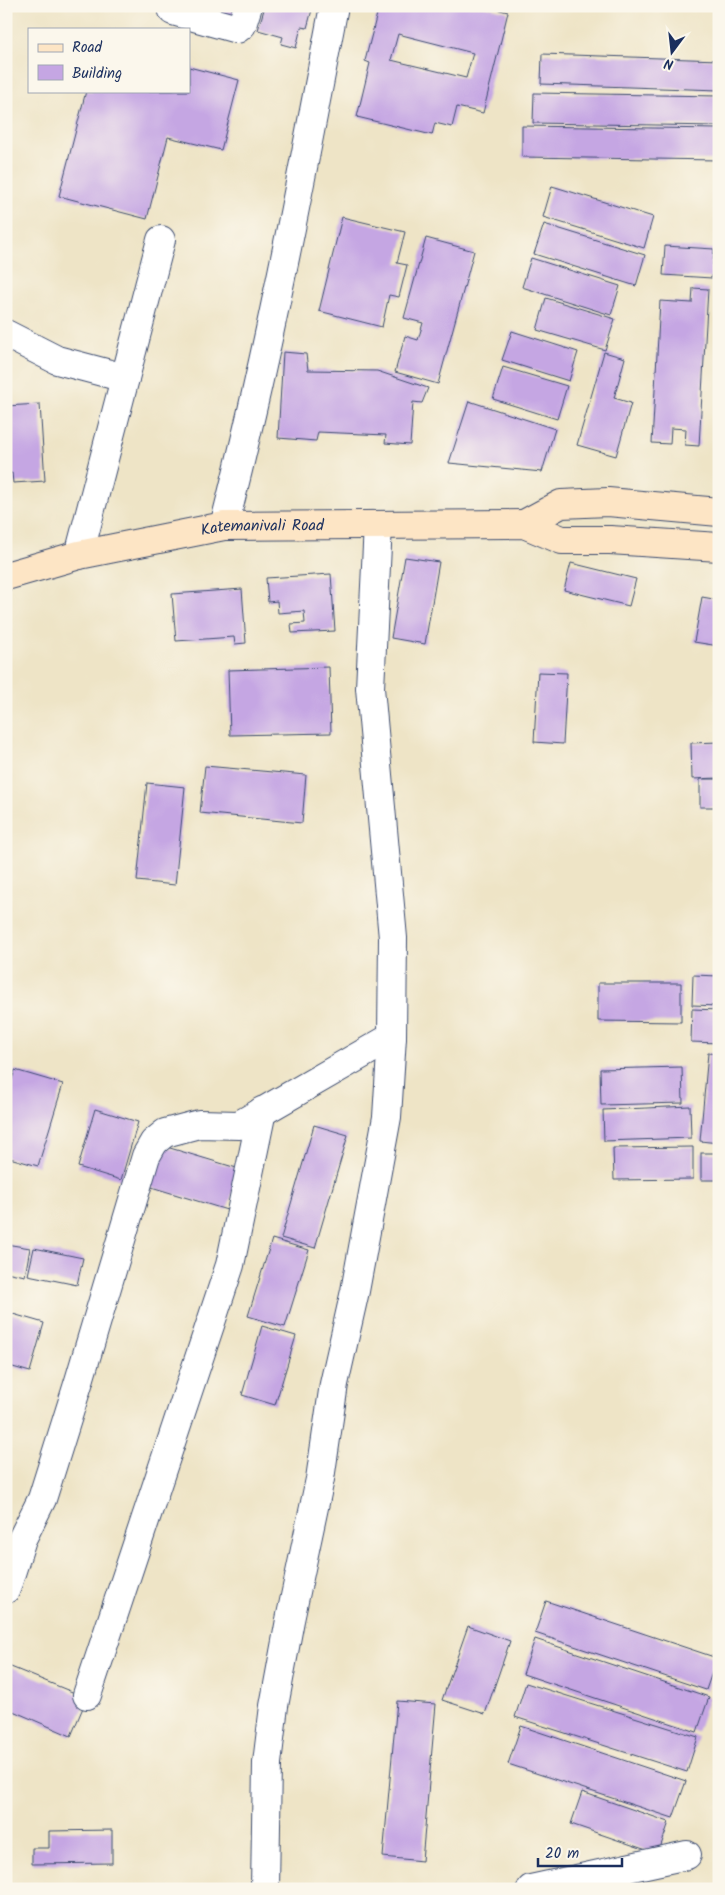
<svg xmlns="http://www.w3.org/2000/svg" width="725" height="1895" font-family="Kalam,sans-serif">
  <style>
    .building { fill: #c5a6e3; fill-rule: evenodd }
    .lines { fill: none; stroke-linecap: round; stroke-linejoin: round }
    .minor-casing { stroke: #3b4a6e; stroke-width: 30 }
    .secondary-casing { stroke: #3b4a6e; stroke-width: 30 }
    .minor { stroke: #fff; stroke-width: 28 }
    .secondary { stroke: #fde5c5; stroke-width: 28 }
    .labels { text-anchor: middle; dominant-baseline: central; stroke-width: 4; stroke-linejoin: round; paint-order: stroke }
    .street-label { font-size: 16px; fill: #1b2f5e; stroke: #fbf7ec }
  </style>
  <rect width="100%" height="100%" fill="#fbf7ec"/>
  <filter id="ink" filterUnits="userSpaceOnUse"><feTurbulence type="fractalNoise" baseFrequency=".02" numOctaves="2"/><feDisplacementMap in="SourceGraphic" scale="10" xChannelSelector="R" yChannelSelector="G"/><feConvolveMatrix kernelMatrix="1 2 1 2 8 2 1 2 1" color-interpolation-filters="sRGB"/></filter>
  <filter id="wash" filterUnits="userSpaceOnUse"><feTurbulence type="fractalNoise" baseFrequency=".0096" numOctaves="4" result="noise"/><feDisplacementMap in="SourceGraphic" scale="20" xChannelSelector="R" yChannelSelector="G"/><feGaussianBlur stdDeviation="1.12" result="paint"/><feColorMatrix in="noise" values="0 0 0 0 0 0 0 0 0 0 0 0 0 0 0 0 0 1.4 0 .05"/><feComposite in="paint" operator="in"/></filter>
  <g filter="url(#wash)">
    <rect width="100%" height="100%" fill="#eee4c6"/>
    <g id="blocks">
      <g class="building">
        <polygon points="189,6 243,6 238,22"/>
        <polygon points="265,6 313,6 307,28 301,27 296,48 281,44 283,37 258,30"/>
        <path d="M379,6H484L508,12L483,113L457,107L452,127L435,123L432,135L357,117L370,63L365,61ZM398,34L473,53L466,78L391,60Z"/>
        <polygon points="542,54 719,60 719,90 541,84"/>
        <polygon points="189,67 239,80 221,150 168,137 147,219 59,196 86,91 189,91"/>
        <polygon points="534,93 719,96 719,126 533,123"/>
        <polygon points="522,126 719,129 719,160 522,157"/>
        <polygon points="552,186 653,217 644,248 543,217"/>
        <polygon points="342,217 405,232 397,263 407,265 399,297 389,295 382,327 319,311"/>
        <polygon points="544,224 645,255 636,286 534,254"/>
        <polygon points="426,238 474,251 438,384 395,372 405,336 418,340 423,323 404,318"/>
        <polygon points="665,246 714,249 712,278 663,275"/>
        <polygon points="531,258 620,286 611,315 522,287"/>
        <polygon points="693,288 708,289 699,446 685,445 686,429 671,428 670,444 652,443 660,301 692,303"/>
        <polygon points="546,298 615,319 605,350 537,330"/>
        <polygon points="512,331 578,352 569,381 502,360"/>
        <polygon points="283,352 306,354 308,370 377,371 428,388 422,403 413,402 410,445 385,443 386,435 318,432 316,441 278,438"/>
        <polygon points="604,352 625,358 614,398 631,403 616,456 577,445"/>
        <polygon points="503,367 567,386 557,419 493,399"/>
        <polygon points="469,401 555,429 542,472 449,463"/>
        <polygon points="40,404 45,481 13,483 12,473 6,474 6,406"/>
        <polygon points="405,557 439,562 425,644 391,638"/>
        <polygon points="571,563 636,579 629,606 564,590"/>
        <polygon points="331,574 335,631 292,633 291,624 305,623 304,611 278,613 277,601 268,602 266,578"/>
        <polygon points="242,589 246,643 235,644 234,637 176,641 172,594"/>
        <polygon points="702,597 719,600 719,646 694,642"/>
        <polygon points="329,667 331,733 230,735 228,670"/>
        <polygon points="538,672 567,673 563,744 534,742"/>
        <polygon points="719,742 719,778 692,779 691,743"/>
        <polygon points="205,766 306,775 302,823 200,813"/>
        <rect x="700" y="779" width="19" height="28"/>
        <polygon points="147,783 185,787 175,885 137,881"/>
        <polygon points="693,975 719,976 719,1006 692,1005"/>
        <polygon points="598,983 681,983 681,1022 598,1021"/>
        <polygon points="692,1009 719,1010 719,1043 691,1042"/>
        <polygon points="708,1053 719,1054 719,1143 700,1141"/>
        <polygon points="682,1067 683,1103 601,1105 600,1069"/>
        <polygon points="15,1070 63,1084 38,1166 6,1157 6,1098"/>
        <polygon points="690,1106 691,1138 604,1141 603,1110"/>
        <polygon points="95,1109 138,1122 121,1180 78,1167"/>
        <polygon points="314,1125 348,1135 315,1248 281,1238"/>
        <polygon points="160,1145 240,1169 227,1210 148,1186"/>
        <polygon points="693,1147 693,1179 614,1180 613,1148"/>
        <rect x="701" y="1153" width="18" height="27"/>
        <polygon points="272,1239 309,1250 285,1327 248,1316"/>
        <polygon points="6,1244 30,1248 25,1276 6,1272"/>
        <polygon points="34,1248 83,1258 77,1285 28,1275"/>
        <polygon points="6,1312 44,1323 30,1372 6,1365"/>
        <polygon points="262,1326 296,1336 275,1405 242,1395"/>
        <polygon points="546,1601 717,1658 706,1690 535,1633"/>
        <polygon points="468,1626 510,1641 485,1714 442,1700"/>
        <polygon points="535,1639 709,1697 697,1732 523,1674"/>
        <polygon points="6,1665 87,1698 71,1736 6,1708"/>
        <polygon points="526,1683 698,1737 687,1772 515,1717"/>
        <polygon points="397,1701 436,1704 422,1861 383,1857"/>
        <polygon points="521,1726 686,1781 673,1818 508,1764"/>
        <polygon points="582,1792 669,1822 658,1854 571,1824"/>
        <polygon points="112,1830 112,1863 32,1864 32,1848 49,1848 49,1831"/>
      </g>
    </g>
  </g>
  <g filter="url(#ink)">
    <use href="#blocks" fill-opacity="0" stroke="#3b4a6e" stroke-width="1"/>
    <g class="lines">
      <defs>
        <g id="minor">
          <polyline points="171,6 173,11 237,29 242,25 248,6"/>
          <polyline points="6,334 57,360 125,378"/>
          <path d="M224,526C268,355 301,180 334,6"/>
          <polyline points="79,555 161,240"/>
          <polyline points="6,1589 22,1539 42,1499 79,1381 146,1156 154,1142 165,1133 199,1124 239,1125 392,1037"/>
          <polyline points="87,1695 230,1265 262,1111"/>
          <polyline points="265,1889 267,1763 274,1706 290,1620 320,1479 334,1384 355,1291 387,1117 392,1037 393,938 370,688 378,525"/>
          <polyline points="531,1889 687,1855"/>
        </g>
        <g id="secondary">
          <polyline points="524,524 561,504 608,502 719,512"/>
          <path id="s1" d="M6,576L79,555L224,526L524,524L562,540H610L719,547"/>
        </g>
      </defs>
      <use href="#minor" class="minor-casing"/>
      <use href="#secondary" class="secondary-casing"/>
      <use href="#minor" class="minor"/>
      <use href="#secondary" class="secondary"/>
    </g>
  </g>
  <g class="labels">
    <g class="street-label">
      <text stroke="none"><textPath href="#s1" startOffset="262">Katemanivali Road</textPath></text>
    </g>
  </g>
  <rect width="725" height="1895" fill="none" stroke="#fbf7ec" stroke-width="25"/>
  <rect x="28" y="28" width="162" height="65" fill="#fbf7ec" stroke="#a1a7b3"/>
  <rect x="38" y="44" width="25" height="8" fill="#fde5c5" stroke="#a1a7b3"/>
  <text x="72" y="52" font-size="15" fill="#1b2f5e">Road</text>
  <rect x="38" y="65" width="25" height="15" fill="#c5a6e3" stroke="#a1a7b3"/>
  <text x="72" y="78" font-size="15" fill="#1b2f5e">Building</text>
  <g transform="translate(672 52) rotate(195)" stroke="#fbf7ec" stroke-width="4" paint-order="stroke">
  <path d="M0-4L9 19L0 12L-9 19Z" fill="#1b2f5e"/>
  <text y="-8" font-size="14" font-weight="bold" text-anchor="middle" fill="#1b2f5e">N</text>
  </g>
  <path d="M538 1858v8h84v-8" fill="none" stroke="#1b2f5e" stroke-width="2.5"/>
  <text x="545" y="1858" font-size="15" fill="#1b2f5e" stroke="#fbf7ec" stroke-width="4" paint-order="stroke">20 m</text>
</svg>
